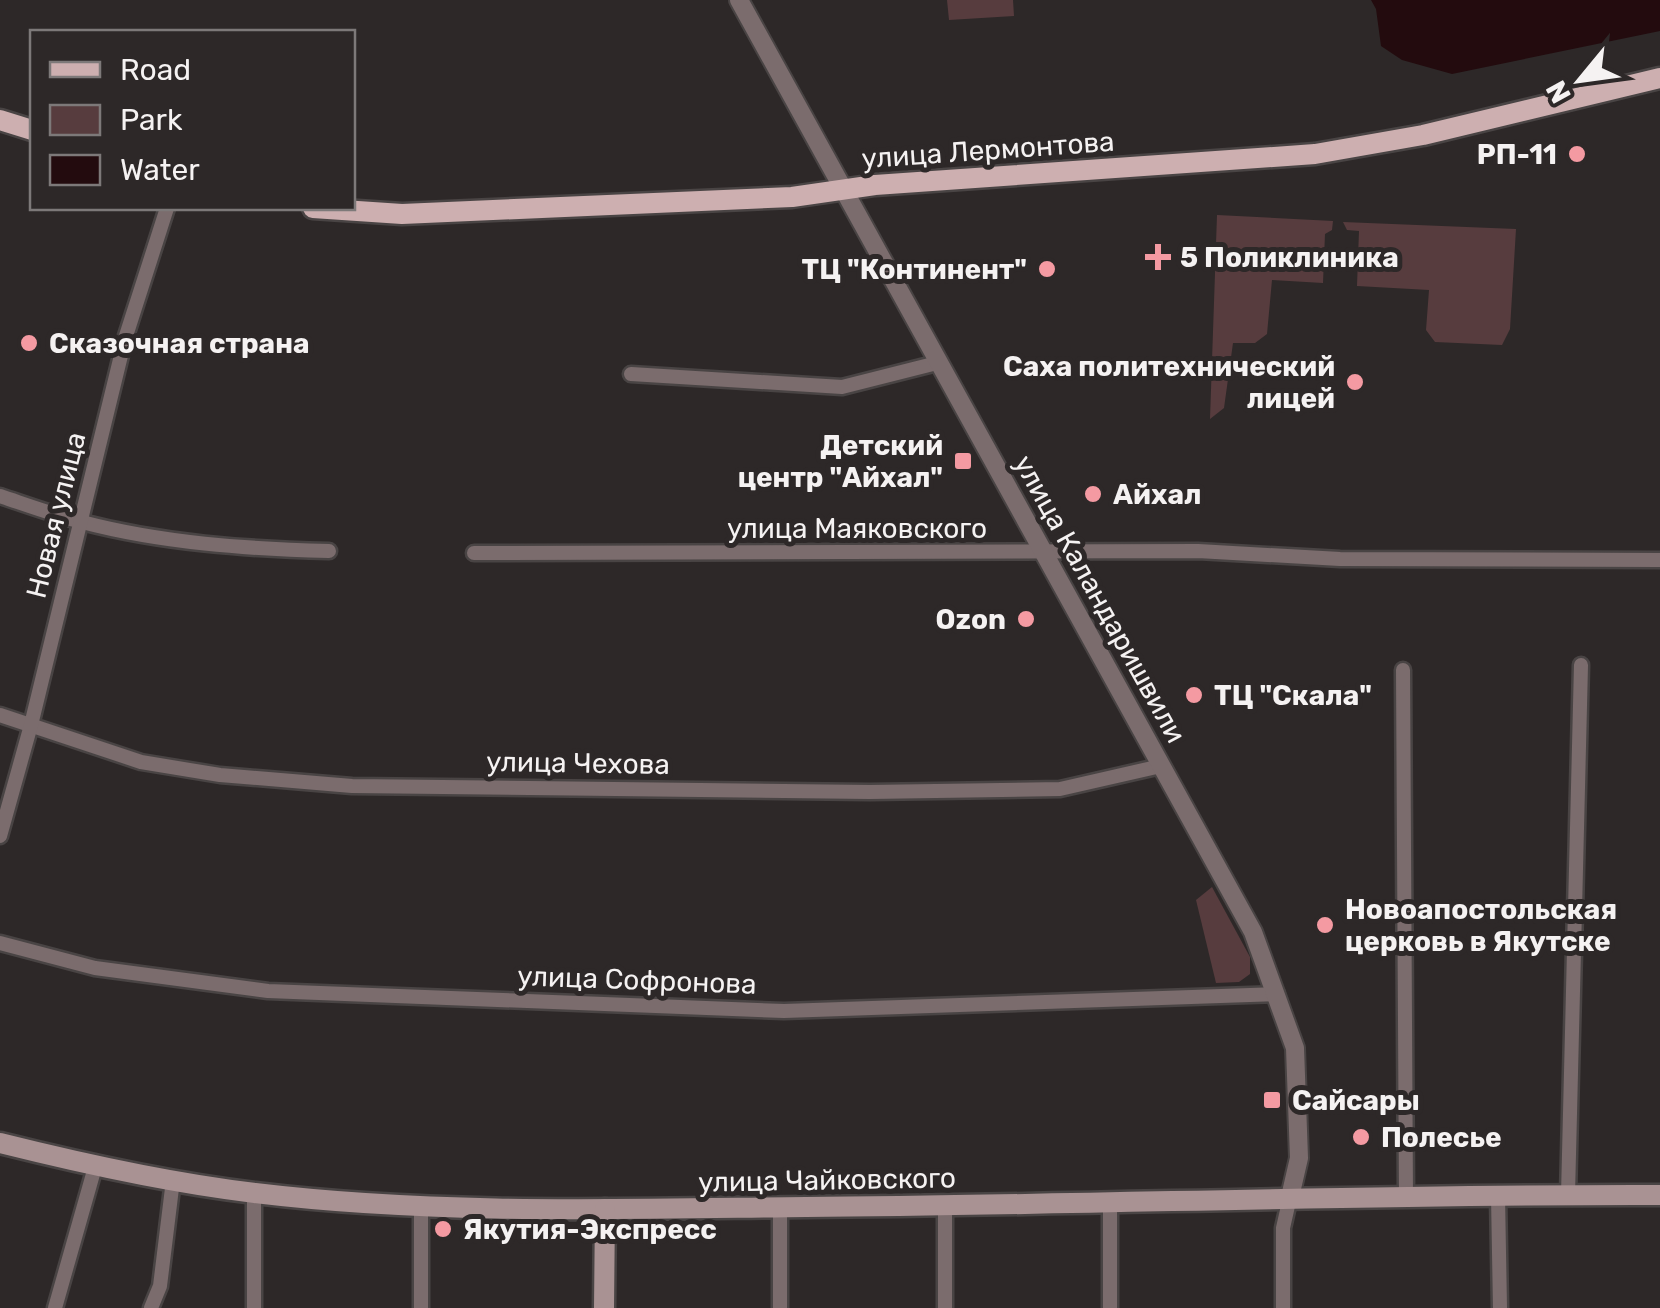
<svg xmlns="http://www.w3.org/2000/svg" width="1660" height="1308" font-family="Rubik,sans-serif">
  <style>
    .green { fill: #573c3e }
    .water { fill: #230b0e }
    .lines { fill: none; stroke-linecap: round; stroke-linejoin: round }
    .minor-casing { stroke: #494444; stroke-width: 19 }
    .tertiary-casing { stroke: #494444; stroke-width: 22 }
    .secondary-casing { stroke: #494444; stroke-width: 25 }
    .primary-casing { stroke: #494444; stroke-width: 25 }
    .minor { stroke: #7b6c6d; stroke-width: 14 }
    .tertiary { stroke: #7b6c6d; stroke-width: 18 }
    .secondary { stroke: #a99293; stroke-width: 20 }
    .primary { stroke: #cdafb0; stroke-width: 20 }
    .poi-dot { fill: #f49aa2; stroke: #2d2828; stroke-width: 4 }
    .labels { text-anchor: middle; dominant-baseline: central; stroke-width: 10; stroke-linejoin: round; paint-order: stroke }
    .street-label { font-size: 28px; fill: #f5f2f2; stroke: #2d2828 }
    .poi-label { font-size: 28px; font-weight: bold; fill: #f5f2f2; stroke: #2d2828; text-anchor: start }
  </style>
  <rect width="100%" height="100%" fill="#2d2828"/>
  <g class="green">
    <polygon points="947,0 1013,0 1014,16 949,20"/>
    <polygon points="1217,215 1333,221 1332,230 1325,234 1323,283 1272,280 1267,334 1255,343 1233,343 1224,408 1210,419"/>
    <polygon points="1343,222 1516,229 1510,329 1502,345 1435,342 1426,330 1429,290 1357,286 1359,231 1347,230"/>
    <polygon points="1212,887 1250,957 1250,974 1239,982 1216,983 1196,900"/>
  </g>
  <polygon class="water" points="1371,0 1660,0 1660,31 1452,74 1402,60 1381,46 1376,9"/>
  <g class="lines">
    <defs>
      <g id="minor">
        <polyline points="631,374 842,387 937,363"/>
        <path d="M0,496C27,505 54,515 82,522C162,543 247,549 329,551"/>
        <polyline points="474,553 1198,551 1340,559 1660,560"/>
        <polyline points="1403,670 1406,1197"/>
        <polyline points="0,715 141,762 220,775 352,786 870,792 1060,789 1161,766"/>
        <polyline points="0,836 31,725 125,339 167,208"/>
        <polyline points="0,943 95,968 268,991 784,1011 1277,994"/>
        <polyline points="254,1193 254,1308"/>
        <polyline points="1568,1195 1581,665"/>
        <polyline points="1498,1196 1500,1308"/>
        <polyline points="1110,1204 1110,1308"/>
        <polyline points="945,1206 945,1308"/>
        <polyline points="780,1207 780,1308"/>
        <polyline points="55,1308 95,1167"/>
        <polyline points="151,1308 160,1286 173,1180"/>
        <polyline points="421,1308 421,1207"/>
        <polyline points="1283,1308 1283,1228 1290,1197"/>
      </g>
      <polyline id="tertiary" points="739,0 1253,932 1295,1048 1299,1158 1290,1197"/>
      <g id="secondary">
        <path d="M0,1143C84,1164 169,1183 255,1193C437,1215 623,1209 806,1207C1091,1205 1375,1194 1660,1195"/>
        <polyline points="604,1308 605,1209"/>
      </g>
      <g id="primary">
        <polyline points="0,120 32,130"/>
        <polyline points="313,208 402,214 792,197 875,185 1315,154 1423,135 1660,78"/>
      </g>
    </defs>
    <use href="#minor" class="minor-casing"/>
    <use href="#tertiary" class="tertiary-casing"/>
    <use href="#secondary" class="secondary-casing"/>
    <use href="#primary" class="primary-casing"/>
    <use href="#minor" class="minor"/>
    <use href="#tertiary" class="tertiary"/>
    <use href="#secondary" class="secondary"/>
    <use href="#primary" class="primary"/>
  </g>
  <g class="poi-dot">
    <circle cx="1577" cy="154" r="10"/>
    <path d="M1153 242h10v10h10v10h-10v10h-10v-10h-10v-10h10z"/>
    <circle cx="1047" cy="269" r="10"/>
    <circle cx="29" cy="343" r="10"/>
    <circle cx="1355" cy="382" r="10"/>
    <rect x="953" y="451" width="20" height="20" rx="5"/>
    <circle cx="1093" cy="494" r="10"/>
    <circle cx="1026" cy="619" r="10"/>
    <circle cx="1194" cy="695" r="10"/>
    <circle cx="1325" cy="925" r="10"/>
    <rect x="1262" y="1090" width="20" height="20" rx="5"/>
    <circle cx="1361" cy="1137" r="10"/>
    <circle cx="443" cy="1229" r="10"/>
  </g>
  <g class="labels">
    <g class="street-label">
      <text transform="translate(988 150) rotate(-4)">улица Лермонтова</text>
      <text transform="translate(56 515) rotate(-76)">Новая улица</text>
      <text x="857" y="528">улица Маяковского</text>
      <text transform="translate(1100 599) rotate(61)">улица Каландаришвили</text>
      <text transform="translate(578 763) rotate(1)">улица Чехова</text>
      <text transform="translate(637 980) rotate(2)">улица Софронова</text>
      <text transform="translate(827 1180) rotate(-1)">улица Чайковского</text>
    </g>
    <g class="poi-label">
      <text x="1557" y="154" text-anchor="end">РП-11</text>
      <text x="1180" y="257">5 Поликлиника</text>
      <text x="1027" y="269" text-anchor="end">ТЦ "Континент"</text>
      <text x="49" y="343">Сказочная страна</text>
      <text x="1335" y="366" text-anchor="end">Саха политехнический<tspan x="1335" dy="32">лицей</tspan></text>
      <text x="943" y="445" text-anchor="end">Детский<tspan x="943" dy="32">центр "Айхал"</tspan></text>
      <text x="1113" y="494">Айхал</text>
      <text x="1006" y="619" text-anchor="end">Ozon</text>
      <text x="1214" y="695">ТЦ "Скала"</text>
      <text x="1345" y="909">Новоапостольская<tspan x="1345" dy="32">церковь в Якутске</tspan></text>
      <text x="1292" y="1100">Сайсары</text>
      <text x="1381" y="1137">Полесье</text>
      <text x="463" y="1229">Якутия-Экспресс</text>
    </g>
  </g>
  <rect x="30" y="30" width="325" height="180" fill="#2d2828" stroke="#7d7979" stroke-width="2.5"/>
  <rect x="50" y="62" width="50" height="15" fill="#cdafb0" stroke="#7d7979" stroke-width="2.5"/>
  <text x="120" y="80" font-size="30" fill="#f5f2f2">Road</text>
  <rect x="50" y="105" width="50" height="30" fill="#573c3e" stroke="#7d7979" stroke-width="2.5"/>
  <text x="120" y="130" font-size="30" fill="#f5f2f2">Park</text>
  <rect x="50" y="155" width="50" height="30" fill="#230b0e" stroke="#7d7979" stroke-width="2.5"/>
  <text x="120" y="180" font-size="30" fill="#f5f2f2">Water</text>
  <g transform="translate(1580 80) rotate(241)" stroke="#2d2828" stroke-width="8" paint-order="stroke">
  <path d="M0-8L18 38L0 25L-18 38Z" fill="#f5f2f2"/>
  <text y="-15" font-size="28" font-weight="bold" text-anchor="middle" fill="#f5f2f2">N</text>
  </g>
</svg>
